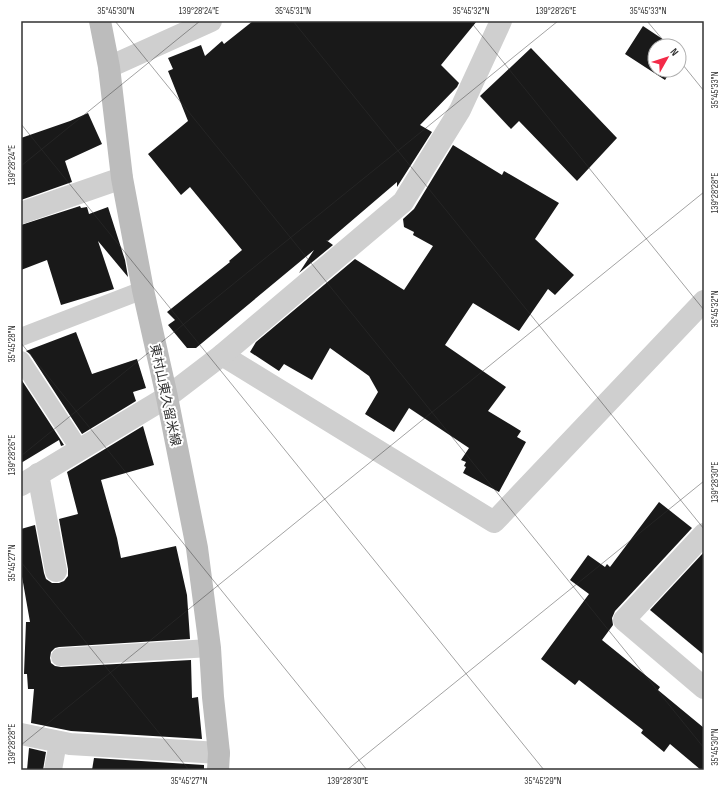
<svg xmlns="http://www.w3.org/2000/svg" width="725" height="791" font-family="'Sofia Sans Condensed','Noto Sans JP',sans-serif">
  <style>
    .building { fill: #191919 }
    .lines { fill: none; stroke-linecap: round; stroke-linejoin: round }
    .lane { stroke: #cfcfcf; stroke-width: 18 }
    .street { stroke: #cfcfcf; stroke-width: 22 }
    .secondary { stroke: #bcbcbc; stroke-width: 22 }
    .ticks { fill: none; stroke: #323232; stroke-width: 1; stroke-opacity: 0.45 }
    .labels { text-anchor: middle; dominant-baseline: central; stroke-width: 4; stroke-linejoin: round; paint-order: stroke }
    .street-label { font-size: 13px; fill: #323232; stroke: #fff }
    .neatline { fill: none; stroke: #323232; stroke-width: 1.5 }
    .ticks-label { font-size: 10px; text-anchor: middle; fill: #323232 }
  </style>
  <rect width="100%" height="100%" fill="#fff"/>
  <g class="building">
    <polygon points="253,21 477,21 441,65 459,83 457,87 420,125 432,132 397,187 397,182 328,241 326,240 333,245 299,273 314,250 196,348 187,348 168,325 175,320 167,312 230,262 229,261 242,250 190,187 181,195 148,154 188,121 168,71 173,69 168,58 201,45 205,56 222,41 224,44"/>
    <polygon points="643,26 673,46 655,46 655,70 671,70 665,80 625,54"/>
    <polygon points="531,48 617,138 577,181 519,121 511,129 480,96"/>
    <polygon points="88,113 102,144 65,161 72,182 21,200 21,138 70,121"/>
    <polygon points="453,145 502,175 504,171 559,203 535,239 574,275 555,295 548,289 519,331 473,303 445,345 506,387 488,411 521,431 517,437 526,442 499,492 463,473 466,467 464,466 466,462 461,460 469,448 409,408 394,432 365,414 378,392 369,376 330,348 312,380 284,364 279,371 250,352 256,342 355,259 404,290 433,246 413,235 414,232 404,227 403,219 414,209"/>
    <polygon points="80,206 81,208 87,207 89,214 108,207 125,260 128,277 98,241 114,289 61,305 47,260 21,270 21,225"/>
    <polygon points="76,332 92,374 137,359 146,388 133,392 136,401 82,434 30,354 26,351"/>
    <polygon points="21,379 64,445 61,446 59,440 21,463"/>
    <polygon points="143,426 154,465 101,480 117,538 121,558 176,546 187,595 190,639 59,647 55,648 51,652 50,658 51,663 55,666 61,667 191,660 192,698 198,697 202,739 71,731 31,723 34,689 28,689 27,674 24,674 26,622 30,622 21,571 21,529 35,525 44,573 46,579 52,583 59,583 64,581 68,576 68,569 59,519 78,514 67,472"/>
    <polygon points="659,502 692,528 615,611 612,618 613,625 602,640 660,687 658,690 704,728 704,770 701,770 670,744 664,752 641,733 643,730 579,680 575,685 541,659 589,594 570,580 588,555 605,567 607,564 610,567"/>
    <polygon points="704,552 704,655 650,610"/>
    <polygon points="29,748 46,752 43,770 27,770"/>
    <polygon points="94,758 204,765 204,770 92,770"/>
  </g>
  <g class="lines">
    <g class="lane">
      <polyline points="21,337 143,290"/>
      <polyline points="21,360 80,450"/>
      <polyline points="60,657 210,648"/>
      <polyline points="53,770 58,742"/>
    </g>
    <g class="street">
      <polyline points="109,67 211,21"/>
      <polyline points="21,213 122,178"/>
      <polyline points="222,355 494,522 704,301"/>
      <polyline points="38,474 56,571"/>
      <polyline points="21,485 167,397 222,355 403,202 460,110 501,21"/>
      <polyline points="704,534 624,620 704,688"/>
      <polyline points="21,734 70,744 219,753"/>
    </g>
    <polyline class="secondary" points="100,21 109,67 122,178 143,290 167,397 197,548 210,648 213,697 219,753 218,770"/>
  </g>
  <path class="ticks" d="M115,21L704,748M293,21L704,529M470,21L704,310M647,21L668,46M679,60L704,91M21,124L544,770M21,166L200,21M21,343L367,770M21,456L558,21M21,562L189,770M21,745L704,192M347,770L704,481"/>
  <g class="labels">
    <g class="street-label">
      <text transform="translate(165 395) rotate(78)">東村山東久留米線</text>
    </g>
  </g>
  <rect width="725" height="791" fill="none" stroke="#ffffff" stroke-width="44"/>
  <g transform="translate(667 58) rotate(51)"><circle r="19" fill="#ffffff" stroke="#adadad"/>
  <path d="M0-3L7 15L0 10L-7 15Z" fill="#f32a48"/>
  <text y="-6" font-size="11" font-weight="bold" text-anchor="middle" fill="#323232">N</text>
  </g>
  <rect x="22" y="22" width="681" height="747" class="neatline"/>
  <g class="ticks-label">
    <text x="116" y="14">35°45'30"N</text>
    <text x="199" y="14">139°28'24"E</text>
    <text x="293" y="14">35°45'31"N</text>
    <text x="471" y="14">35°45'32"N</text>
    <text x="556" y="14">139°28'26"E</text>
    <text x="648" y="14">35°45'33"N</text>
    <text transform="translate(714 90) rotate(-90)" y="4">35°45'33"N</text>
    <text transform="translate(11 165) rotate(-90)" y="4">139°28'24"E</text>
    <text transform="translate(714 193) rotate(-90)" y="4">139°28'28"E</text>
    <text transform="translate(714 309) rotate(-90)" y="4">35°45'32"N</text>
    <text transform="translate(11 344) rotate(-90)" y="4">35°45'28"N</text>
    <text transform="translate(11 455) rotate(-90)" y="4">139°28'26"E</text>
    <text transform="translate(714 482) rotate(-90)" y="4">139°28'30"E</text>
    <text transform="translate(11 563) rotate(-90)" y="4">35°45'27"N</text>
    <text transform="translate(11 744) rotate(-90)" y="4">139°28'28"E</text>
    <text transform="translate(714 747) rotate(-90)" y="4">35°45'30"N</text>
    <text x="189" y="784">35°45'27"N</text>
    <text x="348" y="784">139°28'30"E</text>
    <text x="543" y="784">35°45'29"N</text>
  </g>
</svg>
